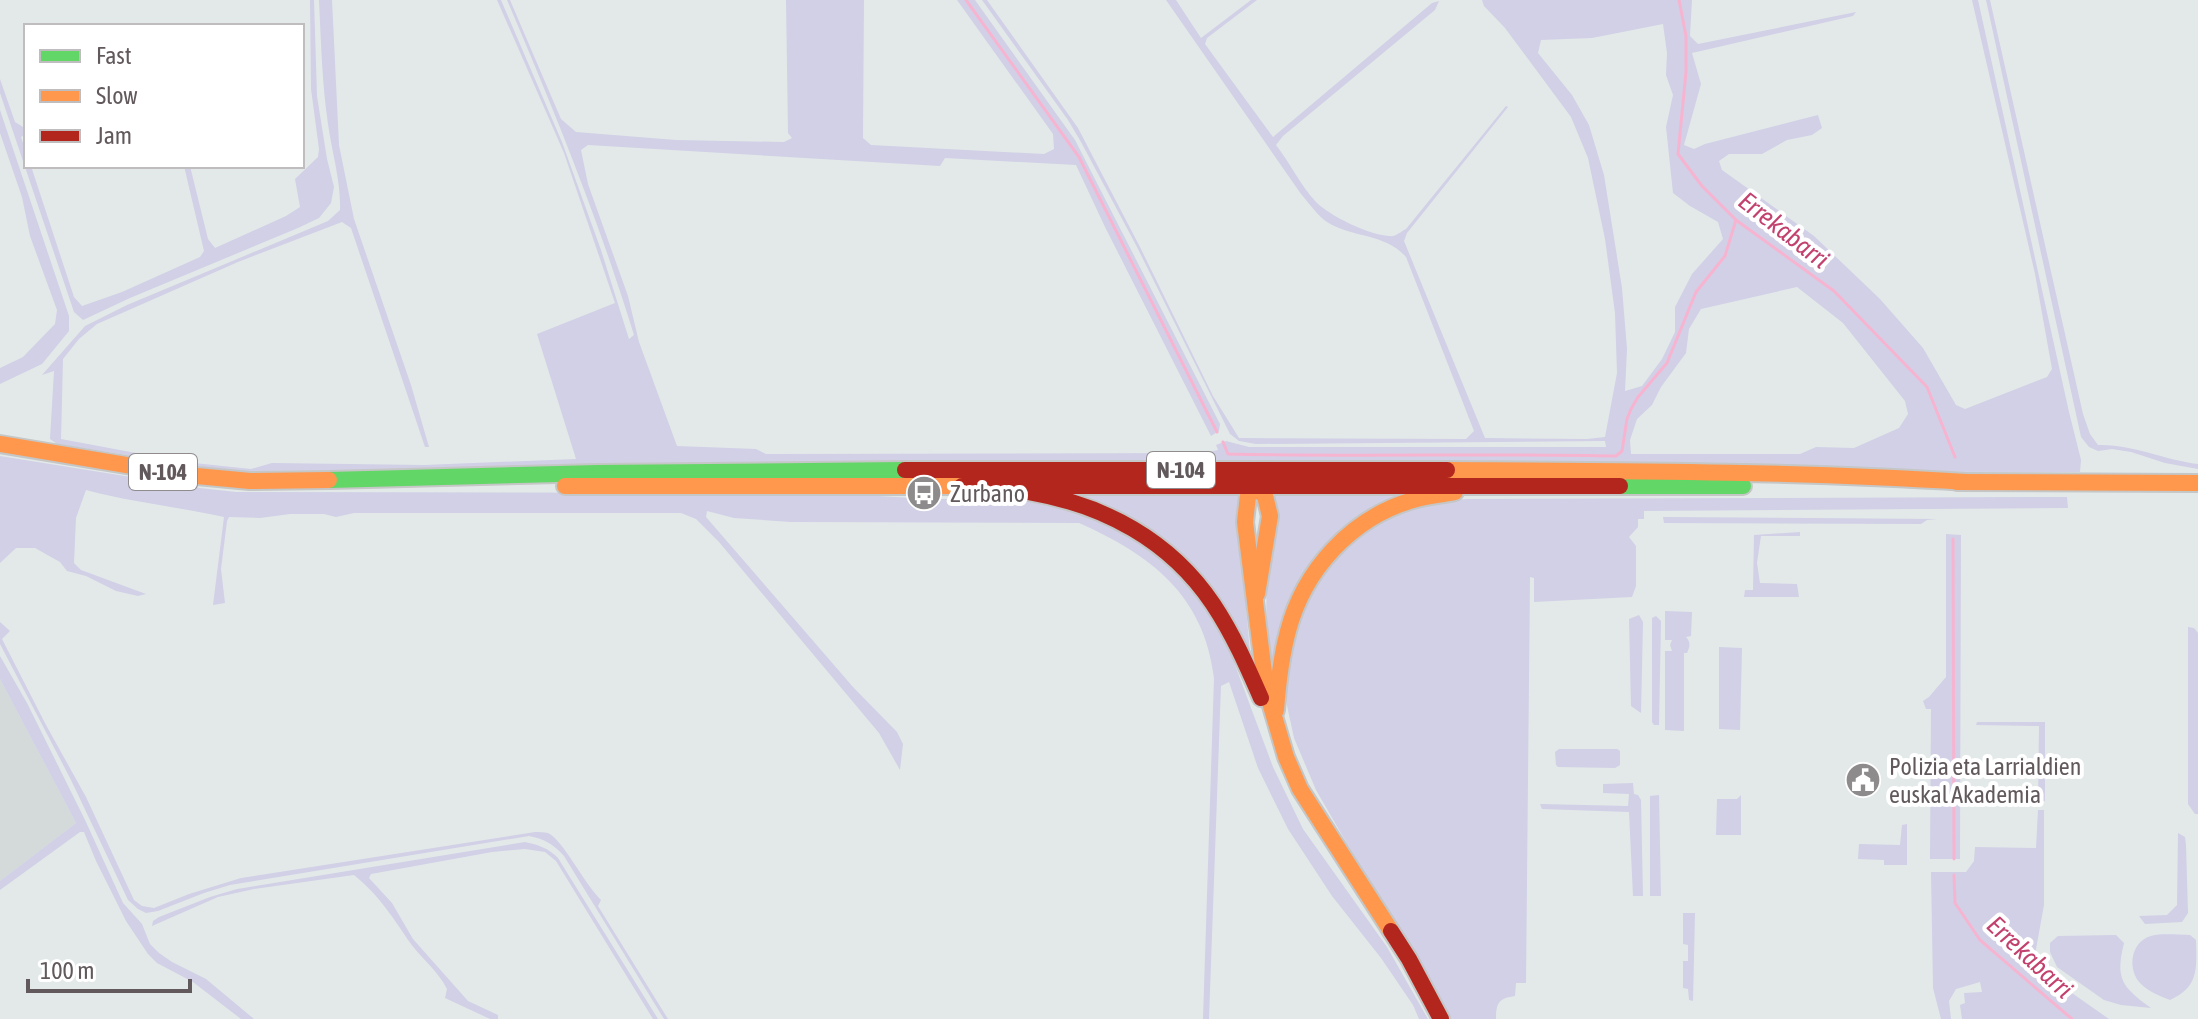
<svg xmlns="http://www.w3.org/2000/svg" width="2198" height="1019" font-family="'Asap Condensed',sans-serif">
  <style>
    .industrial { fill: #d4dada }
    .green { fill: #d1d0e6; fill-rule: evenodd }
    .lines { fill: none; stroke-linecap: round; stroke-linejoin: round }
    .stream { stroke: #f7b4d1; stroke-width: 3 }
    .fast-casing { stroke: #c5c6c6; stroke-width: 20 }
    .slow-casing { stroke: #c5c6c6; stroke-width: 20 }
    .jam-casing { stroke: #c5c6c6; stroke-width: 20 }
    .fast { stroke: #63d668; stroke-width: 16 }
    .slow { stroke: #ff974d; stroke-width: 16 }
    .jam { stroke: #b3261e; stroke-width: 16 }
    .labels { text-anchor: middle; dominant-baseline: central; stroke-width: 8; stroke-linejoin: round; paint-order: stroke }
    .shield { fill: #fff; stroke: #908b8d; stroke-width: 2 }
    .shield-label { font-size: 22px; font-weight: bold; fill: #61595c }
    .poi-label { font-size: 24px; fill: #61595c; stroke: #fff; text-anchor: start }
    .water-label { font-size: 26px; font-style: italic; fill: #c2416e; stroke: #fff }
  </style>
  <rect width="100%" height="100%" fill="#e3e9e9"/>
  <polygon class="industrial" points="0,679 76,823 0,881"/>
  <g class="green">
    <polygon points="310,0 314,0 317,96 327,159 334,187 331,203 319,218 298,228 130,298 83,320 74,312 0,93 0,79 15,122 23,127 26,126 26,134 21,137 26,152 26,166 31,166 74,297 82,306 122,292 200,257 204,251 184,166 190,166 208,239 215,248 286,216 300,207 295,179 318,157 319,149 311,89"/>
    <path d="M319,0H332L339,145L354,219L411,385L429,447H425L351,228L342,222L238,262L97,324L79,339L63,359L61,439L184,462L251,469L272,463L424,465L576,459L537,334L615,303L564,153L497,0H501L562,142L601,250L629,339L634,335C599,221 554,110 507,0H510L561,119L576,132L676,140L784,142L792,138L788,133L786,0H864L863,138L871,145L1044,154L1054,149L1053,134L957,0H975L1075,140L1220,424L1219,431L1211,436L1105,227L1076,165L945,158L940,166L588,145L581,150L588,184L628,296L639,342L677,446L756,449L766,454L1204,453L1218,450L1216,445L1226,441L1249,447H1606L1605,441L1256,444L1239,441L1230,434L1137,247L1081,142L1068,120L982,0H987L1078,128L1140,247L1213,396L1239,438L1466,439L1474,431L1406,257C1385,233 1352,238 1327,222C1317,215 1309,203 1301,194L1166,0H1176L1201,38L1251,0H1257L1207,38L1205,44L1273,137L1432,3L1439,1L1435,10L1283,136L1276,145C1290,163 1301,186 1316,202C1330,216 1369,235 1389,236C1396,237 1400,232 1406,229L1506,106L1508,107L1407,233L1404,241L1485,438L1587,439L1605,437L1617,373L1615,313L1605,239L1588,158L1571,117L1505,28L1484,6L1482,0H1692L1690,36L1698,44L1856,12L1853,16L1692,53L1701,84L1684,145L1694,149L1705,144L1818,115L1822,128L1812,135L1787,140L1762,154H1729L1719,161L1722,170L1814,236L1880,299L1923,348L1956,405L1965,409L2047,377L2052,369L2035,274L1972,0H1978L2069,412L2081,460L2080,472L476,470L228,471L57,444L50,439L54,371L42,375L85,326L127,305L328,221L340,210C341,181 332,153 328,124C322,83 321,41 319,0ZM1663,24L1667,53L1666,75L1673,95L1666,127L1673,193L1690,206L1718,222L1723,239L1692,274L1675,307V332L1662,359L1642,386L1625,391L1627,349L1622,288L1604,175L1589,125L1572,95L1538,53L1541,40L1592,38ZM1797,287L1843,323L1905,401L1908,414L1899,428L1854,448L1816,447L1800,454H1631L1630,440L1637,419L1652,405L1661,387L1686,353L1689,329L1701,309Z"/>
    <path d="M1986,0H1990L2083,414L2090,434L2098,445C2133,444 2164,460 2198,464V469L2165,463L2131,452L2112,449L2098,451L2089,447L2081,437Z"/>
    <polygon points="0,110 69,316 69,331 42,364 0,384 0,368 23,357 55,324 57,310 30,236 22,197 0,133"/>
    <path d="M0,456L200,488L236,492L825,493L931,499H1027L1060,504L1128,531L1181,572L1207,605L1225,638L1273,767L1303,829L1387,947L1428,1019H1419L1413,1005L1381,958L1332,896L1288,829L1258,768L1229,682L1221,686L1209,1019H1203L1214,678C1204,595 1151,555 1079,523L791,522L734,518L707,511L706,517L853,687L897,732L903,744L900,770L879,733L719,542L696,519L681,513H354L336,517L324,514H290L260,518L229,517L227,521L221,569L225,603L213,605L224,517C178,507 131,502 86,490L76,518L74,563L81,570L146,594L138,596L116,591L86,576L67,571L60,562L35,548H16L0,563Z"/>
    <polygon points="1240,492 1238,516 1251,664 1193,570 1071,493"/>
    <path d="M1275,492L1413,493L1310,568L1291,598L1282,621L1272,671C1266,637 1265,604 1268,569C1271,543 1276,519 1275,492Z"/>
    <path d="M2067,497L2068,508L1644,511V519H1638V527L1629,537L1636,546V586L1632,597L1534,602V578L1530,577L1526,983H1516L1515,996C1499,998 1496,1003 1496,1019H1451L1425,970L1346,842L1316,790L1294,738L1286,701L1285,674L1299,613L1332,558L1360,534L1394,513L1429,502L1467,499Z"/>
    <polygon points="1663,517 1937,519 1927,520 1921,524 1664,523"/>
    <polygon points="1800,532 1800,536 1761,536 1757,563 1760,583 1797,584 1799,597 1744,597 1745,590 1753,590 1754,535"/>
    <polygon points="1946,534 1961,535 1960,859 1930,859 1931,709 1926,709 1923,701 1929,697 1946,677"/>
    <path d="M1665,611L1692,612L1691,636L1686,637C1691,643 1690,646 1687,653H1684V731L1665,730V651H1672L1670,645L1672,640H1665Z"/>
    <polygon points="1639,615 1643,622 1641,713 1631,706 1629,619"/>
    <polygon points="1656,616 1661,621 1659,725 1654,725 1652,722 1652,618"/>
    <path d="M0,622L10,631L2,639L46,725L86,797L134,900L142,906L154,908L189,894L241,878L535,832C539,832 544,832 548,833C563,840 585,885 601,900L598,906L668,1019H664L564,856C553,844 545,839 529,836L230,885L204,893L158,911L146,913L138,909L128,900L71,780L0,644Z"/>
    <polygon points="2188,627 2194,628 2198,633 2198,814 2195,814 2188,804"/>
    <polygon points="1719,647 1742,648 1740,730 1719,729"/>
    <polygon points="0,656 27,703 85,820 123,903 142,924 150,944 159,953 172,962 206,979 254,1019 241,1019 193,982 157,963 148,954 126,921 96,861 84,832 80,832 0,890 0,881 76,823 0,679"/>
    <polygon points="1977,722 2045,722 2045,801 2038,802 2039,726 1976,725"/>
    <polygon points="1559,749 1617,749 1620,751 1620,765 1615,768 1558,767 1556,765 1555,752"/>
    <polygon points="1633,783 1634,794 1638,795 1641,800 1643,896 1633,896 1629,812 1542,809 1540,804 1628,806 1629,794 1603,793 1603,784"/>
    <polygon points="1659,795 1661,896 1650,896 1650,796"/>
    <polygon points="1741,795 1741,835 1716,835 1717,799 1737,799"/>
    <polygon points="2038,810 2044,810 2044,905 2036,949 2037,960 2049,977 2109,1019 1962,1019 1960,1005 1965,1003 1964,993 1982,992 1980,982 1956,989 1949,1001 1951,1019 1941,1019 1933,988 1931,872 1966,872 1974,861 1975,847 2036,848"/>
    <polygon points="1907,824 1907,865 1884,865 1884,860 1858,859 1859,844 1900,845 1902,825"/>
    <polygon points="2178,833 2185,837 2186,845 2188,913 2182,922 2145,924 2139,916 2167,915 2177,905"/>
    <path d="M525,842C539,845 548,848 558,858L658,1019H653L556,861L545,852L525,849L492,852L371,874L369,878L392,903L413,939L468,1001L498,1015V1019H490L445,998L447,989C438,971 423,960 411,944C393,918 380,896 354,875L254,889L218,897L152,926L153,921L159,917L210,897L237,889Z"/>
    <polygon points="1683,913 1695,913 1693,1001 1689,1000 1688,989 1683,988 1683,961 1688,961 1688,945 1683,944"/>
    <path d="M2116,935L2124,943C2115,979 2122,987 2151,1008L2121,1005L2104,1000L2057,967L2050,952V943L2058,936Z"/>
    <path d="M2190,935L2196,940C2197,971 2198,987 2170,1000C2160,996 2149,992 2141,984C2127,970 2130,942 2151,936C2163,933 2178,935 2190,935Z"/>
  </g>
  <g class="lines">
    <g class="stream">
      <polyline points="966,0 1079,157 1217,432"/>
      <polyline points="1679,0 1686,36 1686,72 1678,154 1702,186 1736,220 1834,291 1927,387 1955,457"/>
      <path d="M1223,442L1228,454C1358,457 1487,453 1616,456L1622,451L1627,419L1631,409L1638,397L1667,363L1696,292L1725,256L1736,220"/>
      <polyline points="1953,539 1954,859"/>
      <polyline points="1954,875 1955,903 1980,940 2072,1019"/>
    </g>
    <defs>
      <g id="fast">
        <polyline points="329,480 598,473 905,470"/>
        <polyline points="1620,486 1743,486"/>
      </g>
      <g id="slow">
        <polyline points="0,444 186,475 250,481 329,480"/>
        <path d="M1447,470C1620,471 1794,471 1966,482"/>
        <polyline points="1261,482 1248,496 1245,522 1266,689 1286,757 1300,789 1391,931"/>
        <polyline points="1957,482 2198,483"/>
        <polyline points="1250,483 1265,496 1270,516 1257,594"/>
        <polyline points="565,486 962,486"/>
        <path d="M1276,710C1278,683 1281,657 1288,631C1304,570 1351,518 1413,500C1426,496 1441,495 1455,492"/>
      </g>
      <g id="jam">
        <polyline points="905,470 1447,470"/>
        <polyline points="962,486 1620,486"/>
        <path d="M1029,492C1104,505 1170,540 1213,604C1233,634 1247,666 1261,698"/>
        <polyline points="1391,931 1409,959 1441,1019"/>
      </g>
    </defs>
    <use href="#fast" class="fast-casing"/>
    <use href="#slow" class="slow-casing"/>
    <use href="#jam" class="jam-casing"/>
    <use href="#fast" class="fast"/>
    <use href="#slow" class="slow"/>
    <use href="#jam" class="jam"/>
  </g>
  <defs>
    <symbol id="bus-disc" viewBox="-11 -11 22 22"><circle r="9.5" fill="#8e8b8d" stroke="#fff"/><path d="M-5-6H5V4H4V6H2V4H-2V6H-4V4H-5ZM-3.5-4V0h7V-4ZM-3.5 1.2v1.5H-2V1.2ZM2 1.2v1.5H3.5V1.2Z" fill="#fff"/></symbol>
    <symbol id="civic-disc" viewBox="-11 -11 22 22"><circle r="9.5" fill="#8e8b8d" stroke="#fff"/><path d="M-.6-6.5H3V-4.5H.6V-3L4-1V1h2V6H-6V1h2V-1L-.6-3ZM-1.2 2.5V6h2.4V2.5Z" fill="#fff"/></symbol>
  </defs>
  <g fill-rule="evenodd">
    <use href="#bus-disc" x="904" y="473" width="40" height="40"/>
    <use href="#civic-disc" x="1843" y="760" width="40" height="40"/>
  </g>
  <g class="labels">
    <g class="shield">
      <rect x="1147" y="452" width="68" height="36" rx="6"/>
      <rect x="129" y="454" width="68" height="36" rx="6"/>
    </g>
    <g class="shield-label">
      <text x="1181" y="470">N-104</text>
      <text x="163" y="472">N-104</text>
    </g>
    <g class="poi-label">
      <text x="950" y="493">Zurbano</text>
      <text x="1889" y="766">Polizia eta Larrialdien<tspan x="1889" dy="28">euskal Akademia</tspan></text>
    </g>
    <g class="water-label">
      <text transform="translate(1784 230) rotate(38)">Errekabarri</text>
      <text transform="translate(2030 957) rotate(43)">Errekabarri</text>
    </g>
  </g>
  <rect x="24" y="24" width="280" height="144" fill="#ffffff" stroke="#c0bdbe" stroke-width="2"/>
  <rect x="40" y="50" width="40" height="12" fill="#63d668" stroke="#c0bdbe" stroke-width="2"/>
  <text x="96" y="64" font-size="24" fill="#61595c">Fast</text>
  <rect x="40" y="90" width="40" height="12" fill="#ff974d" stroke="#c0bdbe" stroke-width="2"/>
  <text x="96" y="104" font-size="24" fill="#61595c">Slow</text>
  <rect x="40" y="130" width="40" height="12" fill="#b3261e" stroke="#c0bdbe" stroke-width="2"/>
  <text x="96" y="144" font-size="24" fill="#61595c">Jam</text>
  <path d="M28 979v12h162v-12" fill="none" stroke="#61595c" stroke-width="4"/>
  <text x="40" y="979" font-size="24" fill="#61595c" stroke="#ffffff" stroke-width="6" paint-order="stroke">100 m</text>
</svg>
